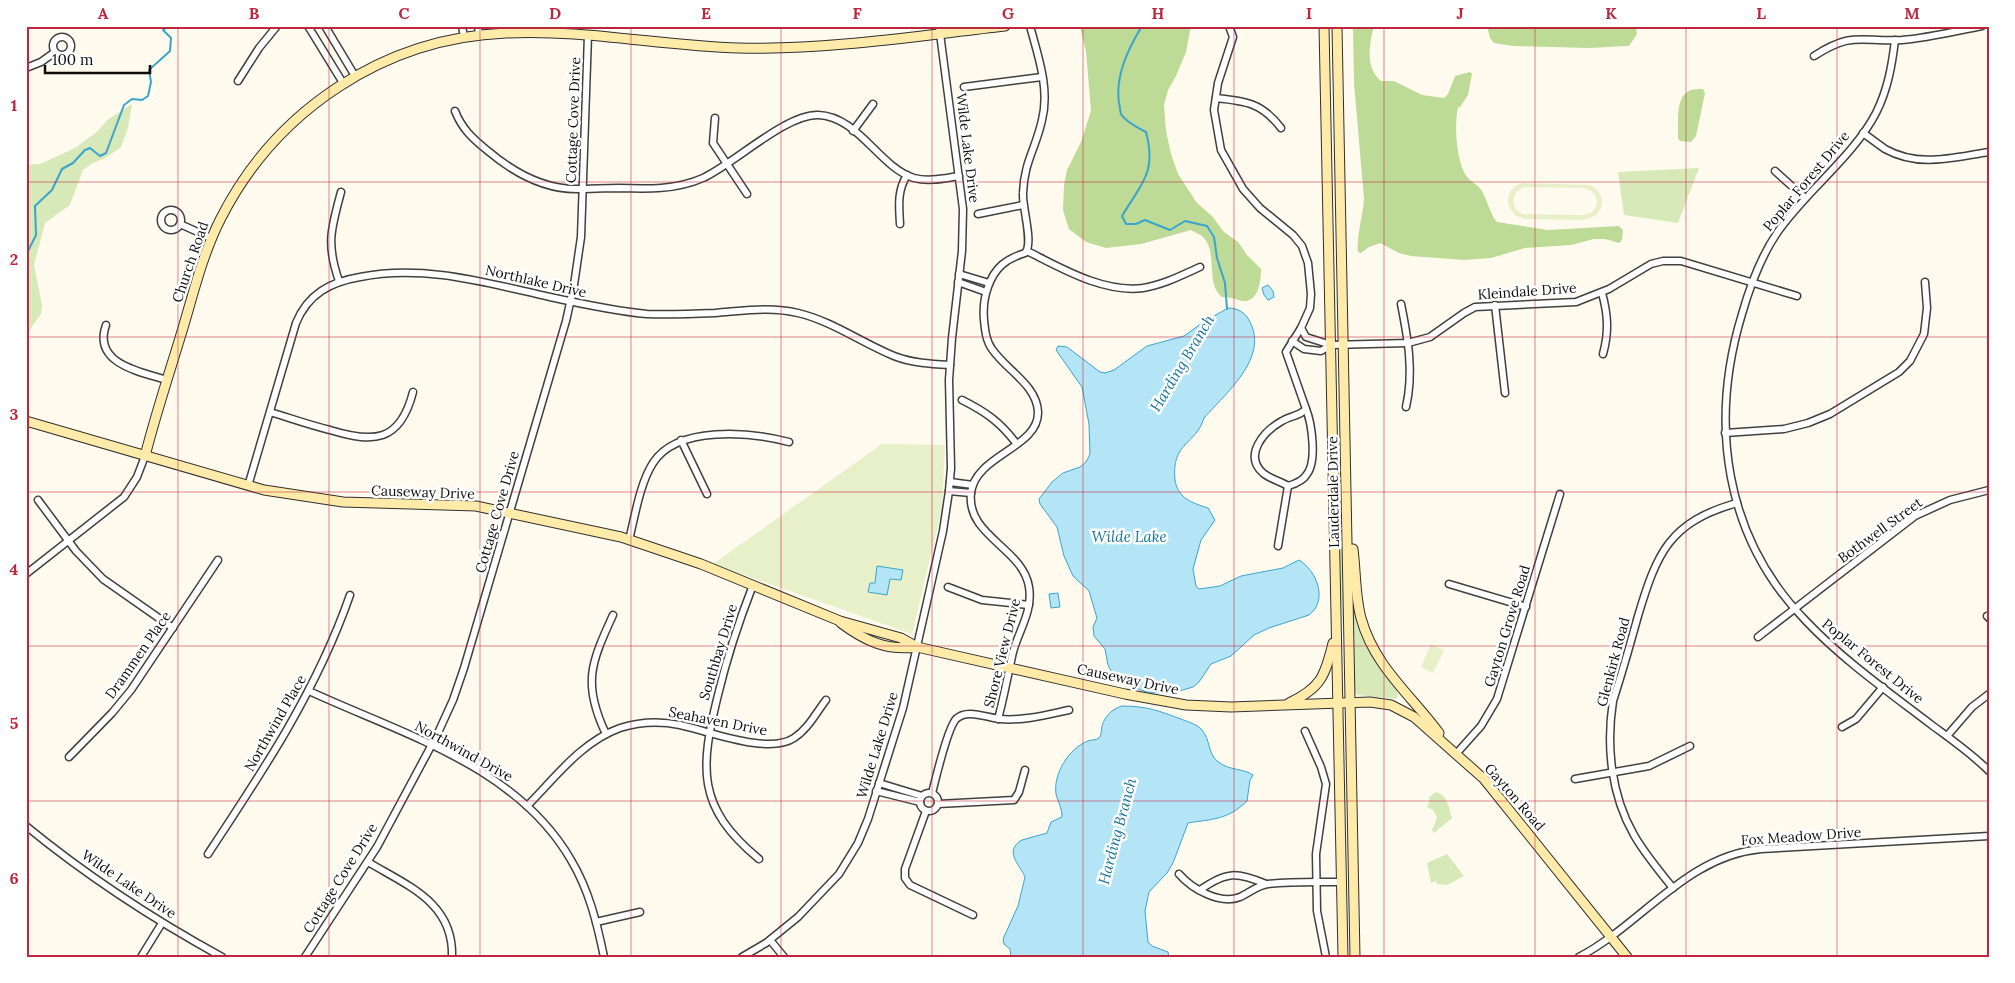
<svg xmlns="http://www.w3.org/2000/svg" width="2015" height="983" font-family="Lora,serif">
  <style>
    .green { fill: #d7e9b8 }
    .forest { fill: #bdda97 }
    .pitch { fill: #e8f0ca; fill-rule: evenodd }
    .water { fill: #b3e5f6; stroke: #3aa4cd }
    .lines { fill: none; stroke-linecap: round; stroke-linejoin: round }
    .stream { stroke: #3aa4cd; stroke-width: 2 }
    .street-casing { stroke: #404040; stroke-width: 9 }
    .secondary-casing { stroke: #2f2f2f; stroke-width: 11 }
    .street { stroke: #fff; stroke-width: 6 }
    .secondary { stroke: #ffeba9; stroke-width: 9 }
    .grid { fill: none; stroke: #bd263f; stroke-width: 1; stroke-opacity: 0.55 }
    .labels { text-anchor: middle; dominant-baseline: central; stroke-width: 5; stroke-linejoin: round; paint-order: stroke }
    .street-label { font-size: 14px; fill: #0d0d0d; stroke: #fff }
    .water-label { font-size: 15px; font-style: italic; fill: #17749f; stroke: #fff }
    .neatline { fill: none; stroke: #bd263f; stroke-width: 2 }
    .grid-label { font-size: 16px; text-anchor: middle; font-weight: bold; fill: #bd263f }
  </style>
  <rect width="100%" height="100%" fill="#fffaee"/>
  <g class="green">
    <polygon points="132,104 128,128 121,147 107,157 91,164 83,170 70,205 45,223 34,265 42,305 41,314 26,335 26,165 40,164 75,148 98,131 107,120"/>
    <polygon points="1699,168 1678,223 1624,215 1618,172"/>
    <polygon points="1336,421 1337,421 1341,482 1343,630 1340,585"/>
    <polygon points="1354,614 1356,615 1375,659 1397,691 1398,696 1396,699 1358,695 1355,691"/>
    <path d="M1436,792C1448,795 1449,808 1452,818L1434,833L1432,830L1437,818L1433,810L1427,807L1429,803V797Z"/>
    <polygon points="1447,854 1464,876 1447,885 1437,884 1436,881 1431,883 1427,863"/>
  </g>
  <g class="forest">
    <path d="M1093,26H1191L1186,52L1176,76L1168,90L1164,105L1166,131L1171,154L1178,174L1197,203L1212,216L1224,232L1238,242L1247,255L1261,269C1261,280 1259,303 1242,301C1235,299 1230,297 1222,297C1205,283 1218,254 1204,238C1201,234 1195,233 1191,230L1141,244L1106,248L1086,242L1069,229L1063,210L1064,185L1067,170L1081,142L1091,111L1086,51L1080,27Z"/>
    <path d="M1353,26H1374C1369,44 1365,68 1381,81H1394L1422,95L1444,98L1448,94L1455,76L1470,72L1472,74L1468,95L1460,107H1458C1454,124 1456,164 1468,178C1473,183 1478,185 1482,191C1487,200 1491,216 1497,222L1548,230L1619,226L1623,230L1622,240L1619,243L1605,239H1594L1571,245L1525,248L1491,258L1464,260L1411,256L1399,253L1380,243L1369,247L1361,253L1358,252C1356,238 1363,215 1364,199L1354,83Z"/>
    <polygon points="1487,26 1636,26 1637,34 1629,46 1626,46 1590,48 1513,46 1494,43 1490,38"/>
    <path d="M1703,89L1705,93L1696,136L1691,142L1680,141L1678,138C1679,124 1674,96 1691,90C1694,89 1699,89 1703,89Z"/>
  </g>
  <g class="pitch">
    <path d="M1522,183L1590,185C1610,195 1604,218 1582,220L1525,219L1516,216L1510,209C1505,197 1510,187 1522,183ZM1524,187L1584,188L1591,191L1596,196L1597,205L1591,213L1584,215L1523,214L1516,210L1513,201L1516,192Z"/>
    <polygon points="882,444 945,445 942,508 912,634 713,564"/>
    <polygon points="1431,644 1444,650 1433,673 1421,667"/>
  </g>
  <g class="water">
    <polygon points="1268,285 1273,291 1274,297 1268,300 1264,295 1262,288"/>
    <path d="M1228,308C1238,308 1246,313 1250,322C1269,358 1225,394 1204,418C1196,445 1171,442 1175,480C1178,499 1193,503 1208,508L1215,520L1201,540L1193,569L1196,586L1199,589L1220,586L1241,576L1283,568L1299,560C1316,570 1329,600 1309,615L1269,628L1254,635L1231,656L1211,664L1199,682L1193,687L1176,692L1149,693L1133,687L1112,673L1108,665L1105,649L1094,636L1093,627L1097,618L1089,591L1073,576L1064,556L1057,527L1040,504L1039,499L1052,482L1063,473L1080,467L1086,462L1090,454L1089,424L1082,387L1056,350L1058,346L1067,347L1100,372L1105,373L1114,370L1147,346L1184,336L1202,323Z"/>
    <polygon points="877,566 903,570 901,580 890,579 887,595 868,592 870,583 875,583"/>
    <polygon points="1058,593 1060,607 1051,608 1049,594"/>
    <path d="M1122,706C1147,706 1159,711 1181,719C1188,722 1197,724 1202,730C1210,739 1208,753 1217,761C1229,771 1243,768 1253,775L1250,780L1247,801C1228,820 1212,819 1188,823L1173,863L1167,873L1149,892L1145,911L1148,942L1152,946L1168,952L1169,957H1011L1010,949L1004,944L1003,939L1018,906L1025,877C1020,865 1003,851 1022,840L1047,833L1051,822L1062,817C1062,808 1058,802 1056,794C1053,774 1069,748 1088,741C1092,739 1095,741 1099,738C1102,734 1101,731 1102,726C1105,716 1112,709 1122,706Z"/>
  </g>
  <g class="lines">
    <g class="stream">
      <path d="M1142,26C1128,49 1115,76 1119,103C1120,106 1120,112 1121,114C1126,122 1138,128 1146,132C1157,173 1141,184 1122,216L1126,224H1136L1145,220L1170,230L1185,221L1207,226L1214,237L1217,258L1225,283L1227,309"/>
      <polyline points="26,255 36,235 35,206 52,190 62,169 73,163 85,150 90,148 100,156 106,153 124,105 132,99 142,100 148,96 151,82 149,70 170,51 171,38 163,30 169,26"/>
    </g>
    <defs>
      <g id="street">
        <polyline points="308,26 343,83"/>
        <polyline points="325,26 355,76"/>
        <polyline points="462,26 464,37"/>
        <polyline points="478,26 479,35"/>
        <path d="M1229,26L1233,37L1218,83L1214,110L1221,150L1243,189L1260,208L1293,235L1302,246L1308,263L1311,294L1310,308L1301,328L1286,352L1306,409C1300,416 1290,416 1282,421C1264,431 1243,455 1263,473C1270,479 1280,481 1288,486L1278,546"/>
        <circle cx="62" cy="46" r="9"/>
        <path d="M1895,40C1892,65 1888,89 1876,113C1853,157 1806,191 1777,233C1760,258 1750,286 1742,314C1709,423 1724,537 1806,621C1844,661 1890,693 1933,726C1952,740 1972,754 1989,771"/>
        <path d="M1814,56C1853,31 1860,42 1902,40C1928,38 1956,31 1982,26"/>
        <polyline points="26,68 41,62 55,52"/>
        <polyline points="238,81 259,48 277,26"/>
        <polyline points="964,87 1042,77"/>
        <path d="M1216,98C1246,101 1262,103 1281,128"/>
        <path d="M455,111C462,129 473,139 488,151C513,172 542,189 576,189C590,189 604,188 618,188C647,189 676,190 703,178C735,163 786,114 818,115C858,116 880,168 914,178C929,182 945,178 959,176"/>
        <polyline points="715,118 713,143 747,194"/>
        <polyline points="853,131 873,104"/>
        <path d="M1863,133C1870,138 1878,144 1885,149C1919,168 1954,157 1989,152"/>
        <polyline points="1775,171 1805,198"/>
        <circle cx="171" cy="220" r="10"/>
        <polyline points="978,214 1023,205"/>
        <polyline points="180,224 211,238"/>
        <path d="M900,224C899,206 897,191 907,175"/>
        <path d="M1027,251C1061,268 1103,293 1143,288C1163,285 1182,275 1200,267"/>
        <polyline points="959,274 989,283"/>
        <path d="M339,281C326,244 331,229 341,192"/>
        <polyline points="958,282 986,292"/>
        <path d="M1602,293C1608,315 1609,332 1603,354"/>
        <path d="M1401,304C1408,339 1414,372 1406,407"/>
        <polyline points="1495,305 1505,393"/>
        <path d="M106,325C92,364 141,372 167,380"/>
        <polyline points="1301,328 1306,337 1331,345 1408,343 1430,337 1464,313 1475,307 1576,302 1609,289 1651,264 1663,261 1681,261 1797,296"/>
        <polyline points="1292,341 1304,349 1321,351 1331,345"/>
        <path d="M962,400C986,412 1000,422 1016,443"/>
        <path d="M270,412C290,418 309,425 330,430C373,443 400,443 413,392"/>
        <polyline points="1725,433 1784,429 1808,423 1830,414 1899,372 1910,361 1924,334 1927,308 1925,282"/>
        <polyline points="681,440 707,494"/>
        <polyline points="950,482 973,485"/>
        <path d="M248,486L296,323C308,294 330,282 360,277C424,264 487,283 550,297C582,304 614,311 647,314C669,315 692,314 715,313C742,311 770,306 798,313C832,321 862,343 894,356C912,363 931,364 950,365"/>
        <path d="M1288,486C1295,484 1303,481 1307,474C1317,461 1312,424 1306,409"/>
        <polyline points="949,491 971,493"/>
        <polyline points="38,500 76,551 103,579 173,628"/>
        <path d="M629,540C635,516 640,483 653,463C677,425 751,432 789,442"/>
        <polyline points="26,574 124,497 137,477 145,456"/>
        <polyline points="1449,584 1526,607"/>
        <path d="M753,585C739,621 727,657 718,695C700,768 696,807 759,859"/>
        <polyline points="948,587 982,600 1029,605"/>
        <polyline points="1987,616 1989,618"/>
        <polyline points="1758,637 1915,516 1950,500 1989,490"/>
        <path d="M309,691C402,734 517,766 571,860C589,890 597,923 604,957"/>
        <path d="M998,719C1004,697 1008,674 1013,652C1019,630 1033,611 1029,587C1023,548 966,536 971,493C975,455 1039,448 1038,412C1037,385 1006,370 992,349C986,341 985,330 984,320C983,309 984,298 988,287C995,267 1006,259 1025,253C1034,244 1022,207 1023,193C1024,162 1036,148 1042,120C1050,89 1038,56 1030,26"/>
        <polyline points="1842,727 1856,719 1883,687"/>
        <polyline points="1305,731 1321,767 1326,784 1316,854 1317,911 1326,957"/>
        <path d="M606,734C582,684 591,663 613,615"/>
        <polyline points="1947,736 1972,707 1989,694"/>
        <polyline points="1456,754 1481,726 1497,699 1560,494"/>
        <polyline points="69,757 112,713 131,690 218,560"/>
        <polyline points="1575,779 1649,766 1690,746"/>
        <polyline points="879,783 922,796"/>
        <polyline points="876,791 920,802"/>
        <circle cx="929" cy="802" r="9"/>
        <path d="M932,793C936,778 947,729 956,719C967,708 987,718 1000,719C1024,721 1046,715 1069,710"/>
        <polyline points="938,804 1014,800 1019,792 1025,770"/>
        <path d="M527,806C555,778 581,742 620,728C639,722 660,721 680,725C709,731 768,755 794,738C808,729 816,713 826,700"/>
        <polyline points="926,811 905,869 905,878 910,885 973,915"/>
        <path d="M26,826C87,876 153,919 222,957"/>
        <path d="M208,854C263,771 317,690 350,595"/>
        <path d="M368,862C408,886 454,903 452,957"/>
        <path d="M1179,874C1192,889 1220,905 1240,897C1249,893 1258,885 1268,884C1292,881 1317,882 1341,882"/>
        <path d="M1673,888C1659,871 1645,854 1634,835C1611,795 1606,746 1613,701C1622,673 1630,645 1638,616C1657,553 1669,522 1737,503"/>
        <path d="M1200,890C1227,871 1237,872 1266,884"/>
        <polyline points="596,922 640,912"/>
        <polyline points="770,940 784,957"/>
        <polyline points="141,957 162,923"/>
        <polyline points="305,957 377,847 437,735 453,700 464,668 566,321 574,285 581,237 588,35"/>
        <polyline points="742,957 766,943 798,917 839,874 858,843 868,819 903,708 943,531 949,491 951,468 949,380 952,338 962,251 963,209 939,26"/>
        <path d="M1579,957C1642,924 1686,856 1761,849L1989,836"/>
      </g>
      <g id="secondary">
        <polyline points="1324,26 1343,957"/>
        <polyline points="1337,26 1355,957"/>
        <polyline points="26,421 264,490 343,502 476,506 621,537 701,564 840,621 901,638 917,647 1125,694 1186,705 1231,707 1370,702 1391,705 1414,717 1484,779 1627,957"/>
        <path d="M145,456C156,413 170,371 183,328C194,291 203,253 221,218C276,110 384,38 506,33C584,29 661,46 739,48C828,50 916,36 1005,26"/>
        <path d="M1353,549C1356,572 1355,596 1361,618C1374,666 1411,695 1439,733"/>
        <path d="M841,623C865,641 887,651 917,647"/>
        <path d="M1289,703C1321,688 1325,676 1333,643"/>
      </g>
    </defs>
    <use href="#street" class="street-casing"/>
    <use href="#secondary" class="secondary-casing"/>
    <use href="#street" class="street"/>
    <use href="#secondary" class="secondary"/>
  </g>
  <path class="grid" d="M178,26V957M329,26V957M480,26V957M631,26V957M781,26V957M932,26V957M1083,26V957M1234,26V957M1384,26V957M1535,26V957M1686,26V957M1837,26V957M26,182H1989M26,337H1989M26,492H1989M26,646H1989M26,801H1989"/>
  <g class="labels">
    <g class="street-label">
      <text transform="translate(573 120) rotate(-88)">Cottage Cove Drive</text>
      <text transform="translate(968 148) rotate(83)">Wilde Lake Drive</text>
      <text transform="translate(1806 181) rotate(-50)">Poplar Forest Drive</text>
      <text transform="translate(190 262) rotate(-71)">Church Road</text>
      <text transform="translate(536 281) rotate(13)">Northlake Drive</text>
      <text transform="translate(1527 291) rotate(-4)">Kleindale Drive</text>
      <text transform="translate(423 492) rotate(2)">Causeway Drive</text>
      <text transform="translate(1333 492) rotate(-91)">Lauderdale Drive</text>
      <text transform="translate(497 512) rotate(-74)">Cottage Cove Drive</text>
      <text transform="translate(1880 530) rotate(-36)">Bothwell Street</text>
      <text transform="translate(1507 626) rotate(-73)">Gayton Grove Road</text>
      <text transform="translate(718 652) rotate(-73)">Southbay Drive</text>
      <text transform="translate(1002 653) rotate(-76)">Shore View Drive</text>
      <text transform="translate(138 655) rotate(-55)">Drammen Place</text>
      <text transform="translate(1873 661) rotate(39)">Poplar Forest Drive</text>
      <text transform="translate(1613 662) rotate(-75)">Glenkirk Road</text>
      <text transform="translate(1128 679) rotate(12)">Causeway Drive</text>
      <text transform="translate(718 721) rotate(11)">Seahaven Drive</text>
      <text transform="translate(275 723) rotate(-60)">Northwind Place</text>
      <text transform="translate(877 745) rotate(-73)">Wilde Lake Drive</text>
      <text transform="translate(464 751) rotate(29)">Northwind Drive</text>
      <text transform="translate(1515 797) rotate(49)">Gayton Road</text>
      <text transform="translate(1801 836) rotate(-4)">Fox Meadow Drive</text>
      <text transform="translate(340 878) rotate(-58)">Cottage Cove Drive</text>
      <text transform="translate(129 884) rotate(34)">Wilde Lake Drive</text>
    </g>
    <g class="water-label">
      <text transform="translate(1182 363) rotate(-59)">Harding Branch</text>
      <text x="1129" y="536">Wilde Lake</text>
      <text transform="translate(1117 831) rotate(-75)">Harding Branch</text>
    </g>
  </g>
  <rect width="2015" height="983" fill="none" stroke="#ffffff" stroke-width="55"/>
  <path d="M45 65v8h105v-8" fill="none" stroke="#0d0d0d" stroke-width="2.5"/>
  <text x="52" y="65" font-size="15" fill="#0d0d0d" stroke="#ffffff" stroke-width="4" paint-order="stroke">100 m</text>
  <rect x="28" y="28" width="1960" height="928" class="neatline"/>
  <g class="grid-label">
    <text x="103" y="19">A</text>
    <text x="254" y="19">B</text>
    <text x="404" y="19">C</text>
    <text x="555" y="19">D</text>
    <text x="706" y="19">E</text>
    <text x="857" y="19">F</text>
    <text x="1008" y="19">G</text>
    <text x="1158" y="19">H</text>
    <text x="1309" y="19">I</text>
    <text x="1460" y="19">J</text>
    <text x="1611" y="19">K</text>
    <text x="1761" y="19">L</text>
    <text x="1912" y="19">M</text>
    <text x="14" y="111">1</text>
    <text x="14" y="265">2</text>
    <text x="14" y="420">3</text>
    <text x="14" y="575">4</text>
    <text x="14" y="729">5</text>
    <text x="14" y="884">6</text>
  </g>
</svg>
